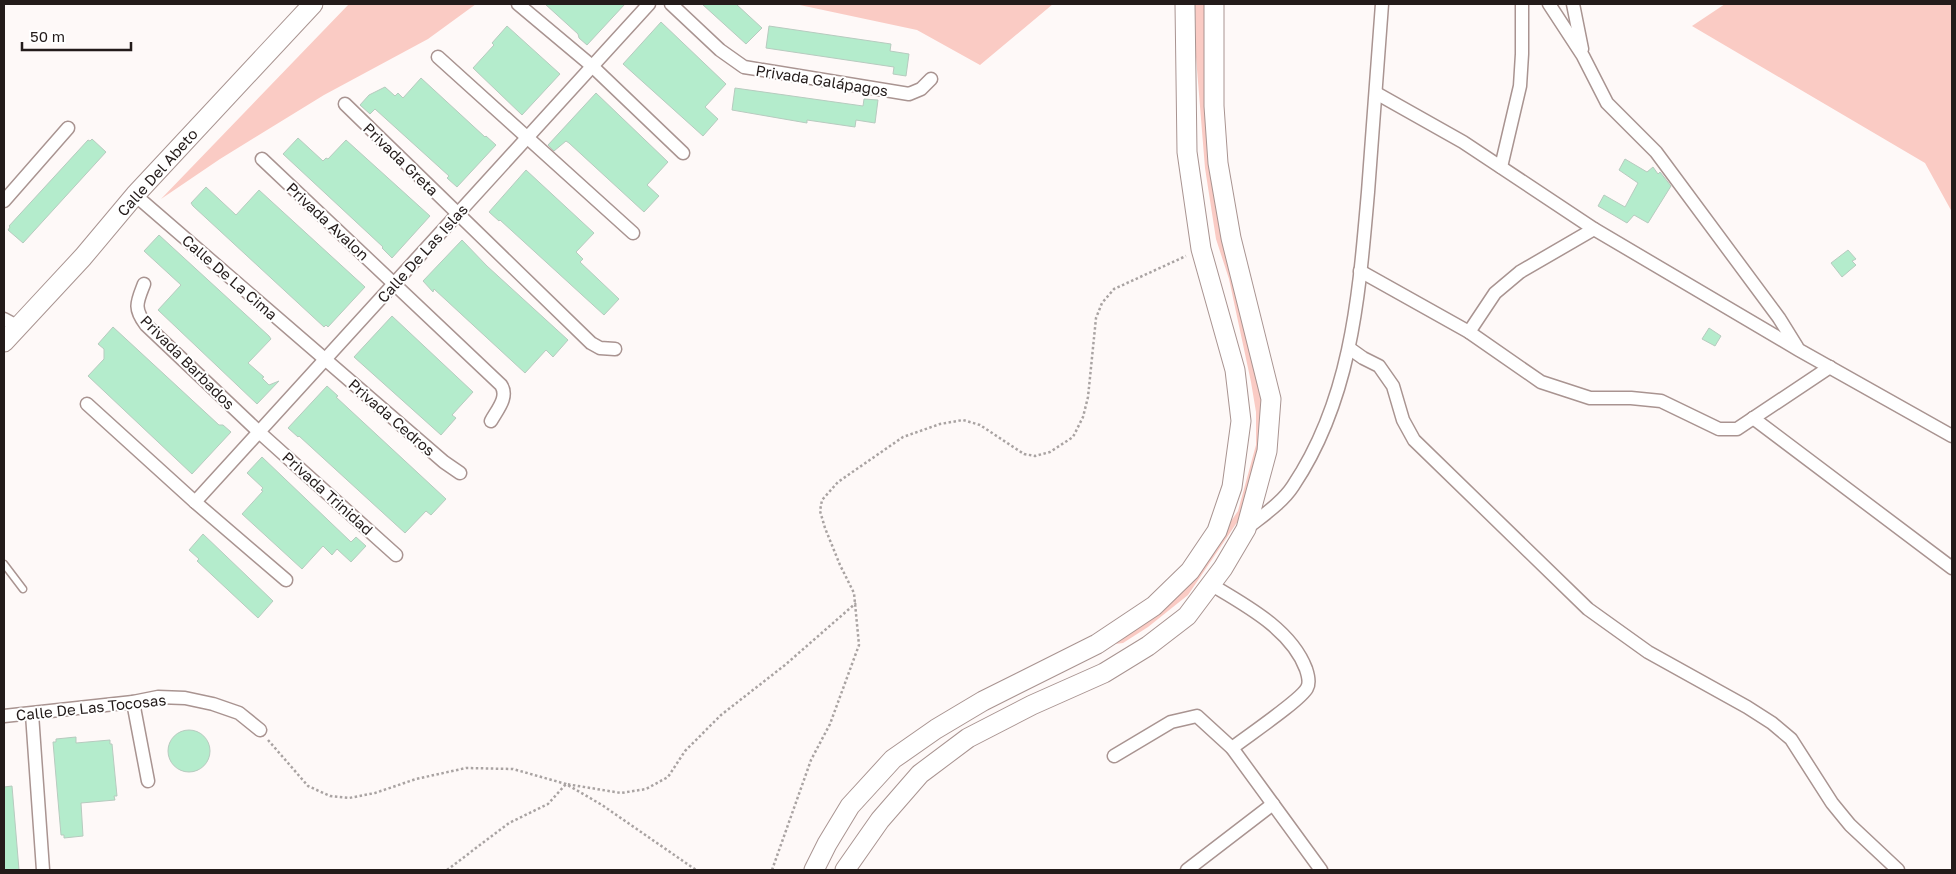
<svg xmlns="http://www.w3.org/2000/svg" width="1956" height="874" font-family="'Golos Text',sans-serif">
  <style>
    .green { fill: #facbc4 }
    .building { fill: #b4eccc; stroke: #b7cbbf }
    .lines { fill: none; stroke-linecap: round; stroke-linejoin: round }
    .service-casing { stroke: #a99491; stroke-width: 9 }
    .minor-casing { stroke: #a99491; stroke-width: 15 }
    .primary-casing { stroke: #a99491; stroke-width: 21 }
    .path { stroke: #a9a3a2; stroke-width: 2.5; stroke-dasharray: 2.5 2.5; stroke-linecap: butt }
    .service { stroke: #fff; stroke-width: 6 }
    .minor { stroke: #fff; stroke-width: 12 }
    .primary { stroke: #fff; stroke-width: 19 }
    .labels { text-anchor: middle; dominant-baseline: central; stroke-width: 4; stroke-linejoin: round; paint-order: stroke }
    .street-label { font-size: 15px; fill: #231b1a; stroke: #fff }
  </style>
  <rect width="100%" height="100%" fill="#fef9f8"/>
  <g class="green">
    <polygon points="349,4 476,4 428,39 324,95 220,159 161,199"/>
    <polygon points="795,4 1053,4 980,65 917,30"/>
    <polygon points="1195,4 1207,4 1208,131 1260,379 1263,411 1262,448 1244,512 1188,595 1148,627 1123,643 1115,644 1182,592 1238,511 1256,445 1256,412 1251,382 1229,279 1216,239 1205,168 1196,57"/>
    <polygon points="1725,4 1952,4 1952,212 1925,163 1692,26"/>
  </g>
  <g class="building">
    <polygon points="545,4 625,4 587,45 579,38 578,34"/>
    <polygon points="702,4 736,4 762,28 746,44"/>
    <polygon points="661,22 726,84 705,107 718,119 703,136 623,64"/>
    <polygon points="507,26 560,74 522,115 473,68 494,45 492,43"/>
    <polygon points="769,26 891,44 890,51 909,54 906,76 893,74 894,67 766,48"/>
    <polygon points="421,78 485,137 486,136 496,145 457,187 447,178 449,176 375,109 370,114 360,105 369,95 385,87 395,96 398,93 403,98"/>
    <polygon points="735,88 863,106 864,99 878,100 875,123 856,120 855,127 807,120 807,123 732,110"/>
    <polygon points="596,93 668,162 647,185 659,196 644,212 569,143 566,141 554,151 548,145"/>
    <polygon points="298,138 323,161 326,158 328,159 346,140 430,216 392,258 382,248 383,247 283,154"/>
    <polygon points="92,139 106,152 23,243 8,230 10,227 9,226 88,140 90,141"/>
    <polygon points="1625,159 1647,172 1653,167 1658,174 1660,172 1671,186 1648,223 1634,215 1627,223 1598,206 1604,195 1625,207 1638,183 1619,170"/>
    <polygon points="526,170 594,233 576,252 583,259 580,262 619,299 604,315 500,220 499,221 489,212"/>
    <polygon points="206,187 236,215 259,190 365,287 328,327 326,325 324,327 193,206 191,203"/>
    <polygon points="159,235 269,336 271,339 248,363 264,377 262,378 269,385 279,381 257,404 158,310 181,285 144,251"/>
    <polygon points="462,240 487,266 568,340 553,357 546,350 525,373 434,289 433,292 423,281"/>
    <polygon points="1848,250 1856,259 1852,261 1856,265 1842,277 1831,263"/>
    <polygon points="392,316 473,392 452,415 456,418 441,435 354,357"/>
    <polygon points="113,327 219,425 223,425 231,432 192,474 88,376 104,359 104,349 98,344"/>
    <polygon points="1709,328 1721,336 1715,346 1702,339"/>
    <polygon points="327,386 338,396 336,397 446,499 431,515 426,511 405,533 299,436 298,437 288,428"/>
    <polygon points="262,457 351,542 356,537 366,546 351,562 337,549 332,555 323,546 302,569 242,514 263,491 261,490 263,488 247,473"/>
    <polygon points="203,534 273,601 258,618 197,561 199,559 189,550"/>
    <circle cx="189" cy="751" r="21"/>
    <polygon points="76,737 76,743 110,740 110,744 112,744 117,796 114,796 115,800 81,803 83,836 64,838 64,835 61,835 53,742 56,742 56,739"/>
    <polygon points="12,786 19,870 4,870 4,787"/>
  </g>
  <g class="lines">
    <defs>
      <polyline id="service" points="4,564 23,589"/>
      <g id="minor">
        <polyline points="518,4 592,66 683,153"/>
        <polyline points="671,4 720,50 744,67 909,94 921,89 931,79"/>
        <polyline points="1549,4 1583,56 1607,103 1656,152 1779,318 1797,347"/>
        <polyline points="1573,4 1582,49"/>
        <polyline points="438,57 633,233"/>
        <polyline points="1376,93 1463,142 1594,229 1799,350 1952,436"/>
        <polyline points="345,104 591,343 600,348 615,349"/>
        <path d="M262,159L501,385C509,397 497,410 491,421"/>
        <polyline points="1501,167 1520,86 1522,54 1522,4"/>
        <polyline points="135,195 444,462 460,473"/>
        <polyline points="4,201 68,128"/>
        <polyline points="1360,271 1469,332 1541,382 1590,398 1631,398 1661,401 1719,429 1737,429 1830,367"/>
        <path d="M144,284C137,302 133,308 146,325L259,432L396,555"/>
        <polyline points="4,319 17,326"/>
        <polyline points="1469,332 1495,293 1520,272 1594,229"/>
        <polyline points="1349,348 1363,358 1379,366 1393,386 1403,420 1414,440 1588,609 1648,652 1747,707 1772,723 1791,739 1832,803 1850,825 1898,870"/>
        <polyline points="87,404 195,502 286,580"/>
        <polyline points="1753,418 1952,568"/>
        <polyline points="195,502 649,4"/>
        <path d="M1246,529C1262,516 1282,503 1293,486C1352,398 1359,294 1368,192C1373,129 1377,67 1382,4"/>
        <path d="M1210,584C1245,605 1291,629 1306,669C1308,675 1310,683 1307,688C1301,700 1246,737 1232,748"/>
        <polyline points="133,702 148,781"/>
        <polyline points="32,714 43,870"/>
        <polyline points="4,716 133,702 158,697 185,698 213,704 239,713 260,730"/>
        <polyline points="1114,756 1171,722 1197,716 1232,748 1321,870"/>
        <polyline points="1187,870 1273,804"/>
      </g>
      <g id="primary">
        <polyline points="4,342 83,257 135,195 313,4"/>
        <polyline points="814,870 827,844 850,806 893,759 936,729 983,701 1097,644 1154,606 1190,571 1217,531 1232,487 1241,421 1235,370 1201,249 1187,152 1185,4"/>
        <polyline points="845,870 880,820 920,774 968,738 1032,705 1104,673 1148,646 1187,616 1223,568 1246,529 1267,451 1271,399 1231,238 1218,163 1214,106 1214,4"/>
      </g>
    </defs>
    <use href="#service" class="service-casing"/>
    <use href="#minor" class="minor-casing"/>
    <use href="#primary" class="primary-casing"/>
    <g class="path">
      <polyline points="268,740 308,786 330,796 349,798 375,793 416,779 466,768 513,769 566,784 602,805 696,870"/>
      <polyline points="447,870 509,823 548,804 566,784 621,793 646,789 668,777 685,751 721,715 785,665 856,603"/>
      <polyline points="772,870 811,760 830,724 859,645 854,593 840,565 825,528 820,511 822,500 838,482 903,437 940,424 963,420 980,425 1024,454 1035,456 1050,452 1073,437 1083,417 1088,397 1096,318 1102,303 1114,289 1186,256"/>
    </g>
    <use href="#service" class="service"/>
    <use href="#minor" class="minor"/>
    <use href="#primary" class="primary"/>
  </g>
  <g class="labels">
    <g class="street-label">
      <text transform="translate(822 80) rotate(9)">Privada Galápagos</text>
      <text transform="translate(401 159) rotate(44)">Privada Greta</text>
      <text transform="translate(157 172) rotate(-48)">Calle Del Abeto</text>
      <text transform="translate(328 221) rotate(43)">Privada Avalon</text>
      <text transform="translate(422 253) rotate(-48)">Calle De Las Islas</text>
      <text transform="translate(230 277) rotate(41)">Calle De La Cima</text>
      <text transform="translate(188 362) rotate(45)">Privada Barbados</text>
      <text transform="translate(392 417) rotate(41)">Privada Cedros</text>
      <text transform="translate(328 493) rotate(42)">Privada Trinidad</text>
      <text transform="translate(91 707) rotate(-6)">Calle De Las Tocosas</text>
    </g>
  </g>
  <rect width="1956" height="874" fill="none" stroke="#231b1a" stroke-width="10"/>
  <path d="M22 42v8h109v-8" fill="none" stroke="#231b1a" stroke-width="2.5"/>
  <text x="30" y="42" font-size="15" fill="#231b1a" stroke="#ffffff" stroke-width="4" paint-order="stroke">50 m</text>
</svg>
